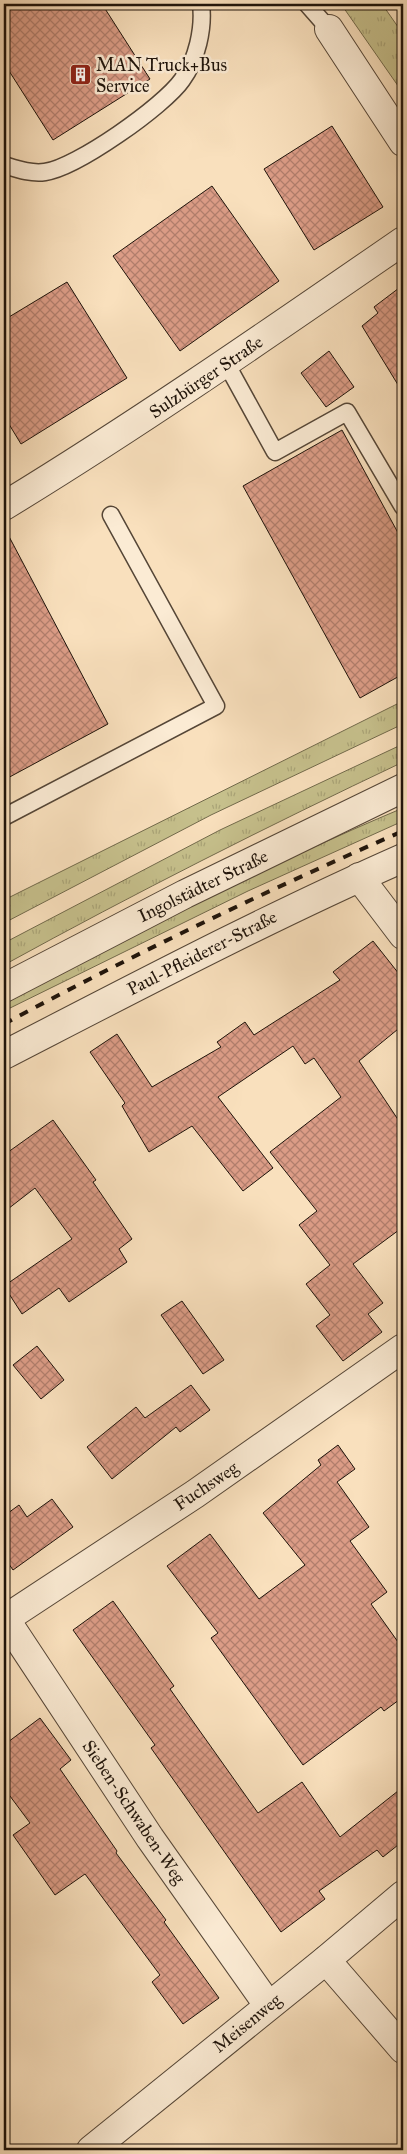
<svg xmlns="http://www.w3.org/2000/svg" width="407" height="2154" font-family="'IM FELL Great Primer',serif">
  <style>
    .grass { fill: url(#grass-tufts); stroke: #726a4b }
    .building { fill: url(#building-cross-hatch); stroke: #1e130a }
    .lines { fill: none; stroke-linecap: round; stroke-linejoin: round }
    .service-casing { stroke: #554637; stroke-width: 19 }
    .minor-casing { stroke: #554637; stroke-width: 30 }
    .tertiary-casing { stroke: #554637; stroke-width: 30 }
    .service { stroke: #fbebd4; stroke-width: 16 }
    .minor { stroke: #fbebd4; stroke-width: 28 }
    .tertiary { stroke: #fbebd4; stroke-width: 28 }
    .rail { stroke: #1e130a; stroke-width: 4; stroke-dasharray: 9 9; stroke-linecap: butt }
    .labels { text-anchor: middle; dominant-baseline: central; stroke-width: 5; stroke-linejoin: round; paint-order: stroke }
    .poi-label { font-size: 18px; fill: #1e130a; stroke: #fbebd4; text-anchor: start }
    .street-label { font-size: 18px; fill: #1e130a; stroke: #fbebd4 }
  </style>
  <defs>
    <pattern id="grass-tufts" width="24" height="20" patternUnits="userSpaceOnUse" patternTransform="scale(1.25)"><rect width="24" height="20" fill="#c6c08c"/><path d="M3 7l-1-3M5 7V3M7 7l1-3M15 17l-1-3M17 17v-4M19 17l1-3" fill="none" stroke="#aaa477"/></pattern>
    <pattern id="building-cross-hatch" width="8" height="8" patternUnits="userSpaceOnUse" patternTransform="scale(1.25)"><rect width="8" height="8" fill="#db9c86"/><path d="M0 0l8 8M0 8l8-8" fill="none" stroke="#b17e6c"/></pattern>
  </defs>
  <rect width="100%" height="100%" fill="#f9e0bd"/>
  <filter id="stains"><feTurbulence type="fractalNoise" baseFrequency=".004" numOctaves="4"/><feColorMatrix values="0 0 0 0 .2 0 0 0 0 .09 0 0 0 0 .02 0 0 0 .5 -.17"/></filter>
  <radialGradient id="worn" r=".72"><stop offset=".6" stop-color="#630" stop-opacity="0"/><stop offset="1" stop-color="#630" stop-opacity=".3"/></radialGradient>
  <g class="grass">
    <polygon points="341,4 382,4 403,34 403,93"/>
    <polygon points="403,701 403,724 211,815 4,923 4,900"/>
    <path d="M403,744V762C268,826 135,893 4,965V943L220,830Z"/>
    <path d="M403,808V821L248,891L4,1011V1004C134,934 267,865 403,808Z"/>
  </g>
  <g class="building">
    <polygon points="4,4 102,4 150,79 53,140 4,63"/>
    <polygon points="332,126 383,207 314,250 264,169"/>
    <polygon points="212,186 279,281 180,351 113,256"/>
    <polygon points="67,282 127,378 21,444 4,416 4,320"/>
    <polygon points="403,285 403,393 362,326 378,313 374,307"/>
    <polygon points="329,351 354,387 326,407 301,373"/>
    <polygon points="342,430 403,542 403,674 360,698 243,486"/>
    <polygon points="4,527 108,724 4,780"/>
    <polygon points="373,941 403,979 403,1025 359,1061 403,1127 403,1227 353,1264 383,1303 368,1314 382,1332 343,1361 316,1326 330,1315 306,1284 330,1265 299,1225 317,1211 270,1152 341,1097 314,1058 305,1064 293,1046 218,1097 273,1168 243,1191 192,1126 149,1152 122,1106 125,1103 90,1052 117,1034 152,1087 221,1047 217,1042 245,1022 254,1035 340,980 333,972"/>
    <polygon points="53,1120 96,1180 93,1182 132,1239 119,1249 127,1262 69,1302 59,1288 22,1314 4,1286 72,1239 35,1188 4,1212 4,1155"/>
    <polygon points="182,1301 224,1360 203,1374 161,1315"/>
    <polygon points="37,1346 64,1380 41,1399 13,1365"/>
    <polygon points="191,1385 210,1410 180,1432 176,1427 112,1479 87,1447 136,1407 145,1418"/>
    <polygon points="338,1445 355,1469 337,1482 369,1527 350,1541 387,1592 371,1604 403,1649 403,1697 384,1711 381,1707 303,1765 211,1638 218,1633 167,1566 210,1534 259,1599 305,1565 263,1513 321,1465 318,1460"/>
    <polygon points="52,1499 73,1527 13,1570 4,1557 4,1516 19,1505 27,1517"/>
    <polygon points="113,1601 174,1686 170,1689 258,1813 302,1782 340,1837 403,1787 403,1841 383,1857 377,1850 319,1891 325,1899 281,1932 151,1748 155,1745 73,1630"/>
    <polygon points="40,1718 71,1760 60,1769 117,1851 116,1853 166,1920 164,1922 219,1998 183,2024 152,1982 160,1975 85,1874 55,1895 13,1835 30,1823 4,1788 4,1745"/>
  </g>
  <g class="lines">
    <defs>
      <g id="service">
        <polyline points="307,4 329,29"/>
        <path d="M4,165C17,169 31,174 45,172C76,168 164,106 182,80C197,60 204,28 201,4"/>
        <polyline points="226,363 275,452 347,412 403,507"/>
        <polyline points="4,817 216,706 111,515"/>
      </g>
      <g id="minor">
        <polyline points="329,29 403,142"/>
        <path d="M4,506C140,423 271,332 403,241"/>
        <polyline points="359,877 403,935"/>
        <path d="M4,1055C136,987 267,918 403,858"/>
        <polyline points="4,1617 150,1838 268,2005"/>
        <polyline points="5,1619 195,1494 403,1348"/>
        <polyline points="326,1960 403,2049"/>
        <polyline points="91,2150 326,1960 403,1895"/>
      </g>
      <polyline id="tertiary" points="4,988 185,894 403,788"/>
    </defs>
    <use href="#service" class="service-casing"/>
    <use href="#minor" class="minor-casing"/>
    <use href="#tertiary" class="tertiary-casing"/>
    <use href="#service" class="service"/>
    <use href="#minor" class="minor"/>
    <use href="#tertiary" class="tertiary"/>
    <path class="rail" d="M4,1024C134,954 268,890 403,831"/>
  </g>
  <defs>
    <symbol id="building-square" viewBox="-11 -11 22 22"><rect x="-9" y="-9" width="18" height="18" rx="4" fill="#8f2418" stroke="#fbebd4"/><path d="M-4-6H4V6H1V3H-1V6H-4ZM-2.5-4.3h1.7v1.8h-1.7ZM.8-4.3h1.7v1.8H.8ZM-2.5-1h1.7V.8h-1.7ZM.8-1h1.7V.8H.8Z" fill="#fff"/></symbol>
  </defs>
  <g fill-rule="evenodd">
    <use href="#building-square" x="68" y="62" width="25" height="25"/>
  </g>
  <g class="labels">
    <g class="poi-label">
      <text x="96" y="65">MAN Truck+Bus<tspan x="96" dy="21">Service</tspan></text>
    </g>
    <g class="street-label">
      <text transform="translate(206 377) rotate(-34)">Sulzbürger Straße</text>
      <text transform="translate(203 886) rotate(-26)">Ingolstädter Straße</text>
      <text transform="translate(202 953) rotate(-27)">Paul-Pfleiderer-Straße</text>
      <text transform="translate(206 1486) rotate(-34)">Fuchsweg</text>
      <text transform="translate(134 1812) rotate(56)">Sieben-Schwaben-Weg</text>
      <text transform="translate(247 2023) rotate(-39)">Meisenweg</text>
    </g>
  </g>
  <rect width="407" height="2154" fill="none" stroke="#f9e0bd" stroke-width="20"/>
  <rect x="5" y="5" width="397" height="2144" fill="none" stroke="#1e130a" stroke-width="2.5"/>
  <rect x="10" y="10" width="387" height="2134" fill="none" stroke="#1e130a"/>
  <rect width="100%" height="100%" filter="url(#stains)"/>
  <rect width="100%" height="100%" fill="url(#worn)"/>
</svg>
